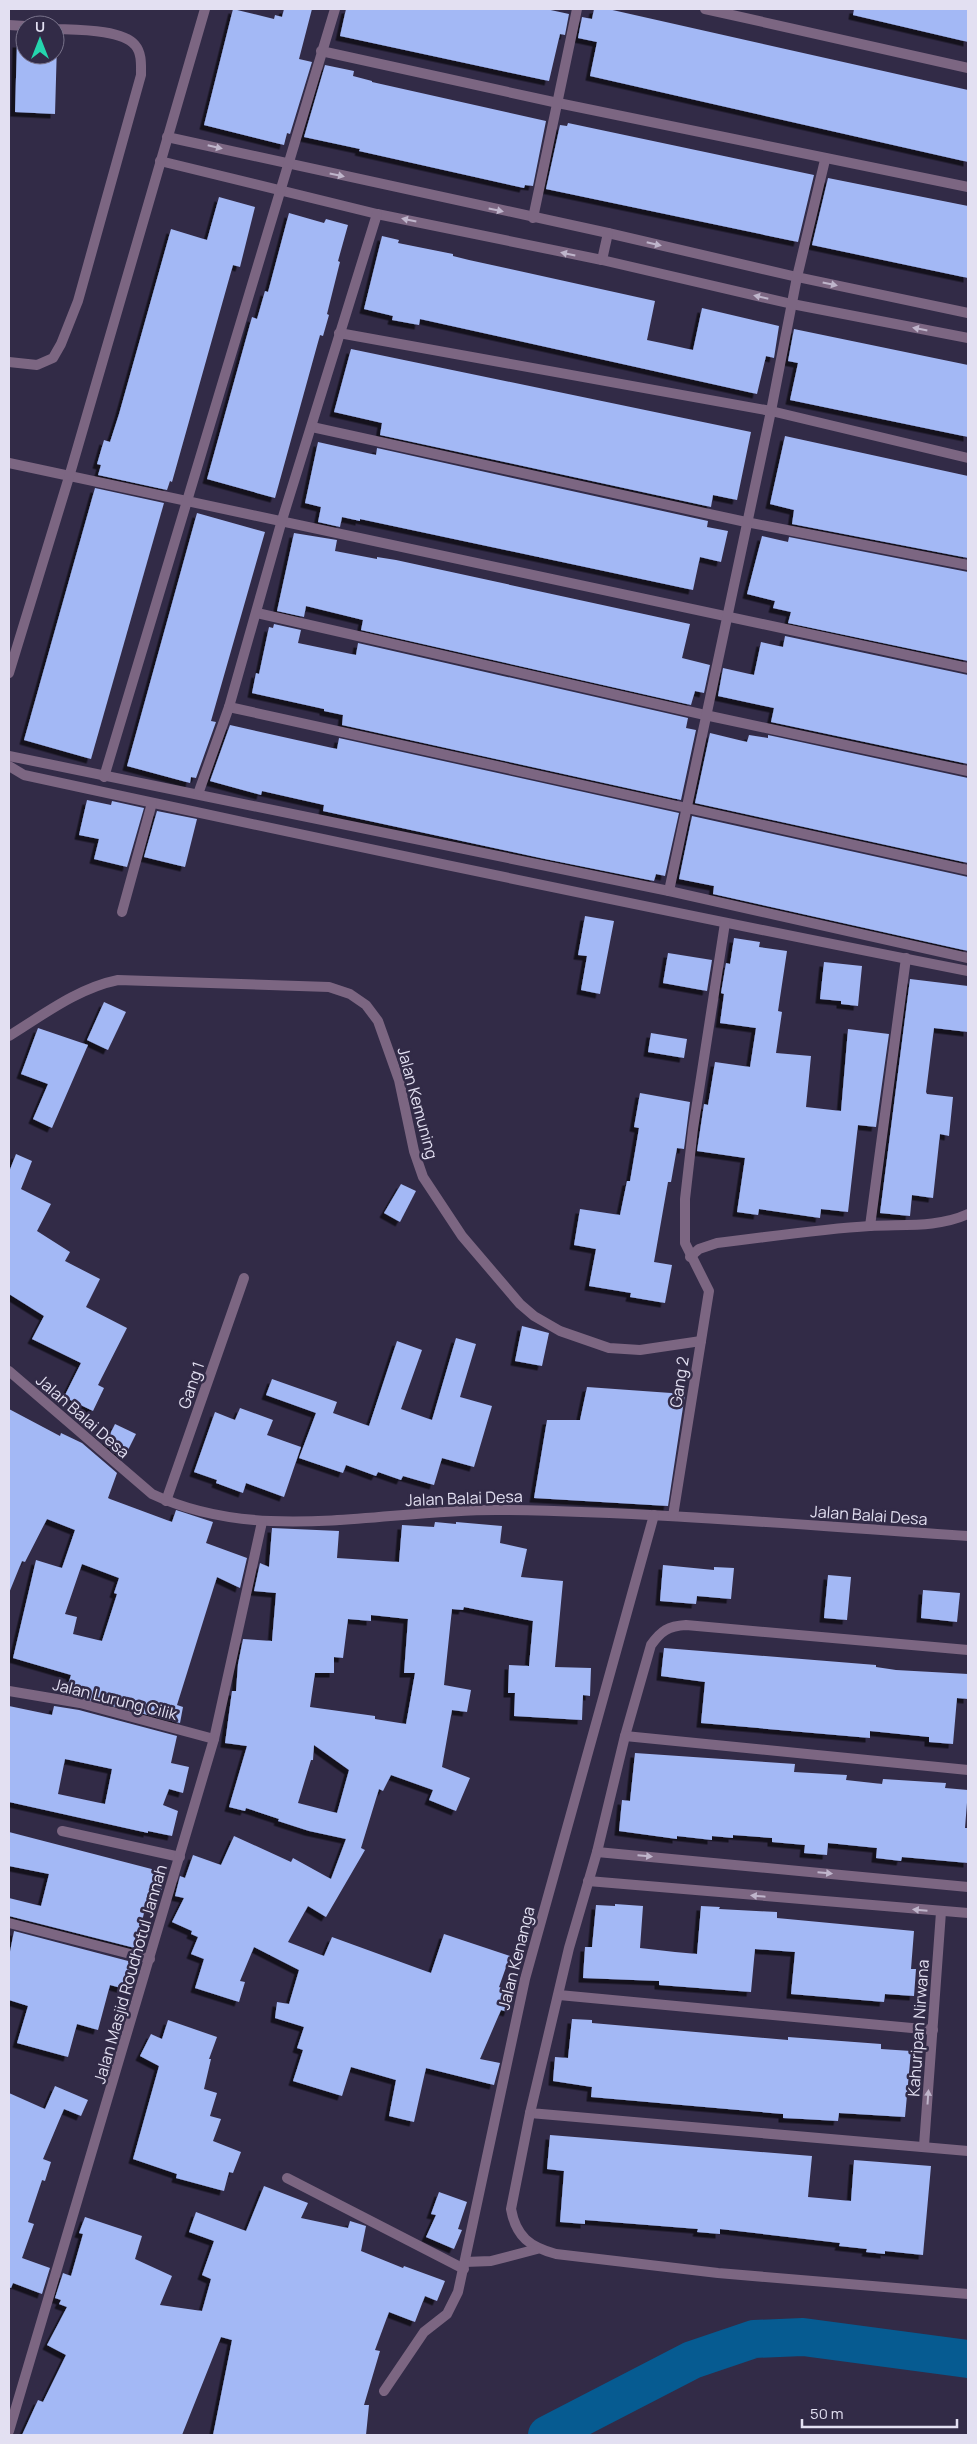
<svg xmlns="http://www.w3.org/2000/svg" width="977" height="2444" font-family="Manrope,sans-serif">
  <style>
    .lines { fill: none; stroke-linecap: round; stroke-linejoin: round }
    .river { stroke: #065b91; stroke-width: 38 }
    .building { fill: #a3b8f5; fill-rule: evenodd; filter: url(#shadow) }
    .lane { stroke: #7c6682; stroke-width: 10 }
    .street { stroke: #7c6682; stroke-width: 10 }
    .oneway { fill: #bfb5cb }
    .labels { text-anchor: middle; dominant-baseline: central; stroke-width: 5; stroke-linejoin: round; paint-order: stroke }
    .street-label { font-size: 16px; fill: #e3e0f2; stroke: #322b47 }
  </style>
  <defs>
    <filter id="shadow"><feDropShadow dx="-4.5" dy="4.5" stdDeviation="0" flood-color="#0009"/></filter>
  </defs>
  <rect width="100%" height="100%" fill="#322b47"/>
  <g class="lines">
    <polyline class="river" points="547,2435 692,2360 754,2339 803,2337 968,2359"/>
  </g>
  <g class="building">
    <polygon points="233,9 274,19 275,15 282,17 284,9 312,9 299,59 312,62 290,134 287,133 284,145 204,125"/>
    <polygon points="346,9 546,9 569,14 565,35 560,34 549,81 340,36"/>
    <polygon points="594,9 608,9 968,90 968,162 590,76 597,42 578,38 582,17 592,19"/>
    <polygon points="854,9 968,9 968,42 853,15"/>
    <polygon points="17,43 25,43 25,55 55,55 55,44 57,44 55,114 15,112"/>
    <polygon points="325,65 354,71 353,76 372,81 372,82 546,121 533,186 525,185 524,188 359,151 360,149 304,137"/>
    <polygon points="568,123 814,175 798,242 546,189 560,125 567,126"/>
    <polygon points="828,178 968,206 968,278 812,245"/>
    <polygon points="219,197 255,207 240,267 233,265 172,482 170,481 167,490 98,475 101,465 97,464 104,440 110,442 119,414 171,229 207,240"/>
    <polygon points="289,213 324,223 326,219 348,225 338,261 340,262 327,314 329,315 323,336 320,335 275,498 207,479 252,317 257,319 265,291 268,292"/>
    <polygon points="382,236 399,240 398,243 453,254 453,256 469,260 655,301 647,340 666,344 693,350 702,308 779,326 774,358 766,356 757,394 420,319 419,325 392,320 393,316 364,309"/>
    <polygon points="794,329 968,365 968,437 790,400 798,363 788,361"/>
    <polygon points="351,349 751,432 737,500 713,495 711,507 380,435 382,423 334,412"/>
    <polygon points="785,436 968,476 968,558 792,524 794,510 770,504"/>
    <polygon points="318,442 376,455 377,448 708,521 707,527 728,531 721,562 700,557 693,590 360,519 360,521 342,517 340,527 318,522 321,507 305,503"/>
    <polygon points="95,488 164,503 91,759 24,740"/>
    <polygon points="197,513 265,532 211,721 216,722 196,778 191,777 190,783 127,766"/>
    <polygon points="294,533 337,540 335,551 377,559 377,557 396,560 690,624 682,658 710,665 704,693 695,691 691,705 361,630 363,620 306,606 304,617 277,611"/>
    <polygon points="762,536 788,542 789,537 968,572 968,661 788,623 791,612 773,608 775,601 747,594"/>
    <polygon points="274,624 301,630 298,643 356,655 358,643 688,718 686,728 696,730 681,800 342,725 343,715 324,711 324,709 252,693 256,673 259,674 269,627 273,628"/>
    <polygon points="785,636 968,675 968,764 771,722 774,708 718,696 723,668 754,675 761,642 783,647"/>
    <polygon points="230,725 337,749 339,738 679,813 665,876 656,874 654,881 545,859 323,811 324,805 262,791 261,795 210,781"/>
    <polygon points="710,733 747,742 749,735 768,738 768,735 968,778 968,863 695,803"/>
    <polygon points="87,800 111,805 112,801 144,808 127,867 94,859 99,839 79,835"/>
    <polygon points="157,811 197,819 185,867 144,857"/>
    <polygon points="692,816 968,877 968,951 713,894 714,886 679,879"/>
    <polygon points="585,916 614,921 600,994 581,990 587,956 578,955"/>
    <polygon points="734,938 760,942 759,947 787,951 778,1011 782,1012 776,1053 811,1056 806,1107 841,1111 848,1029 889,1034 876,1127 858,1125 848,1212 821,1209 820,1218 759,1209 758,1215 737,1212 745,1158 697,1151 704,1104 708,1105 715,1062 750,1067 756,1028 720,1023 724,994 721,993 726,963 730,964"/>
    <polygon points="668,953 712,960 707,991 663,983"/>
    <polygon points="824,962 862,966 858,1006 841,1004 841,1001 820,999"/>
    <polygon points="910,979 968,986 968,1032 934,1028 926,1092 927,1094 953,1097 949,1136 940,1134 933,1198 912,1195 910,1216 880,1213"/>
    <polygon points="104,1002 126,1012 108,1050 87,1040"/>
    <polygon points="38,1028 88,1045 52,1128 33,1119 48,1084 21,1074"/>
    <polygon points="651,1033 687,1039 684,1058 648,1052"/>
    <polygon points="640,1093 690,1102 684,1149 677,1148 671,1182 668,1182 654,1262 672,1265 665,1303 630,1297 631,1293 589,1286 596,1249 574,1245 580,1209 620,1215 627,1181 630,1181 639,1128 634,1127"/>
    <polygon points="16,1154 32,1161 21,1189 51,1204 37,1231 70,1252 65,1261 100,1279 86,1307 127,1328 98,1385 104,1388 93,1411 64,1397 81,1363 32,1339 44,1316 9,1294 9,1172"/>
    <polygon points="401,1184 416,1191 400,1222 384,1213"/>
    <polygon points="522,1326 549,1333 542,1366 515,1361"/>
    <polygon points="456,1338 476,1344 460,1397 492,1406 474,1467 442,1458 434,1485 403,1476 401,1480 378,1472 376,1476 346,1465 343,1473 299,1458 316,1413 266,1395 272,1379 337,1402 333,1413 369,1426 397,1341 422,1350 401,1409 432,1420"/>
    <polygon points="587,1387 685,1394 668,1506 534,1498 547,1420 580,1420"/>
    <polygon points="240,1408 273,1420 267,1435 301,1447 284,1497 246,1483 243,1493 216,1483 217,1480 194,1472 215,1412 235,1420"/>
    <path d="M9,1409L60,1436L61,1433L82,1443L117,1473L108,1498L110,1499L172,1522L176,1510L213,1522L206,1543L247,1558L240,1588L217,1577L177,1705L183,1707L180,1723L65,1694L71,1675L13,1658L36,1560L62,1568L75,1530L47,1519L25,1562L22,1561L9,1593ZM82,1564L119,1578L114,1593L117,1594L102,1641L73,1634L77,1617L65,1614Z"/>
    <polygon points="115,1424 136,1434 123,1460 105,1444"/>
    <path d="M435,1522L456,1524V1522L502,1526L500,1543L527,1549L521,1577L563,1581L555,1667L591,1668L590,1696L583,1695L582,1720L514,1716L515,1693H508L509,1665L529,1666L533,1621L464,1607L463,1610L452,1609L444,1685L471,1690L467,1712L452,1710L442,1767L470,1778L456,1811L429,1800L433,1790L391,1775L383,1791L379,1789L361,1848L365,1850L326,1917L308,1906L288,1942L324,1956L332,1937L431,1973L444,1934L510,1956L499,1987L515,1993L508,2012L501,2010L480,2059L500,2063L494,2085L426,2068L414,2122L389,2116L396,2080L351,2067L342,2096L293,2081L303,2050L297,2048L304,2027L275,2018L277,2002L289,2004L299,1970L254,1947L240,1981L245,1982L239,2002L195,1988L204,1959L191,1954L198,1937L191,1934L192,1931L172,1922L184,1898L175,1896L180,1876L185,1878L193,1855L221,1865L234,1836L291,1862L293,1858L331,1879L346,1839L309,1831L278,1821L279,1819L246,1808L245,1811L229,1807L247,1746L225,1743L232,1691H236L238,1664L243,1639L272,1641L276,1593L254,1591L260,1563L269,1567L272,1528L339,1531L337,1558L399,1562L402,1525L434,1527ZM371,1615L408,1619L404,1673H415L406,1724L375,1719V1716L310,1707L315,1673H334V1657L343,1658L348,1619L371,1621ZM314,1745L349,1770L337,1813L298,1803L311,1760H313Z"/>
    <polygon points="663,1565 714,1570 714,1567 734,1568 731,1599 697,1596 696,1604 660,1601"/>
    <polygon points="828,1575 851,1577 847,1620 824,1618"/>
    <polygon points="923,1590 960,1593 957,1622 921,1618"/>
    <polygon points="664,1648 876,1665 876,1667 896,1670 968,1674 968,1699 957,1698 953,1744 929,1742 929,1737 870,1731 870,1738 701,1723 705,1682 661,1676"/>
    <path d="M9,1706L52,1715L54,1706L79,1710L177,1736L171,1763L189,1767L183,1793L169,1789L163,1805L178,1811L172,1836L148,1831V1833L9,1802ZM65,1759L112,1769L105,1804L58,1794Z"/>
    <polygon points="635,1753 795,1764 794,1772 847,1775 846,1780 882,1784 883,1779 946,1783 945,1788 968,1790 965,1828 968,1828 968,1863 902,1857 901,1861 876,1858 877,1848 828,1843 827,1855 804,1853 805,1845 772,1842 772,1838 733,1835 733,1838 712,1836 712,1840 677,1836 677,1839 619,1831 622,1800 630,1801"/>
    <polygon points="9,1832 167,1873 161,1892 150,1890 135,1948 9,1916 9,1898 41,1906 49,1874 9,1866"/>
    <polygon points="615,1904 643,1906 640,1948 675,1952 697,1954 701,1906 720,1907 719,1909 777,1912 777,1918 914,1931 911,1969 916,1969 914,1996 885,1994 884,2002 791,1994 795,1952 755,1949 751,1992 659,1985 659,1981 583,1978 585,1947 592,1947 596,1905 615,1906"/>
    <polygon points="14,1931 132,1962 125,1989 110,1985 98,2030 77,2024 68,2057 17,2043 28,2006 9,2000 9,1957"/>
    <polygon points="572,2019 592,2020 592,2023 788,2040 788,2037 881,2044 881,2049 911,2051 905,2117 839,2113 838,2121 803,2119 783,2118 783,2114 591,2097 592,2087 553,2081 555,2057 568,2058"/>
    <polygon points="168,2020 217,2037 209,2059 211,2059 204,2089 217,2093 210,2116 221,2119 213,2141 241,2152 233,2173 229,2172 224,2191 176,2178 177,2174 133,2159 159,2066 140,2056 151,2034 162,2039"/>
    <polygon points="55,2086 88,2100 81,2116 64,2109 43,2159 51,2162 45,2181 42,2180 28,2222 34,2224 22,2258 50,2268 42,2294 13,2283 11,2288 9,2287 9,2093 45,2109"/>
    <polygon points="550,2135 812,2156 808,2197 851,2201 854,2160 931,2166 923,2255 885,2251 885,2254 866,2252 867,2249 839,2246 840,2243 720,2229 720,2234 697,2232 698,2229 585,2220 585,2224 560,2222 564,2171 547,2169"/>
    <polygon points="264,2186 308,2203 301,2218 348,2228 350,2221 366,2226 361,2251 403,2268 404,2266 445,2281 437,2301 425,2296 415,2322 389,2312 375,2350 380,2351 364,2405 369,2405 366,2435 213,2435 232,2340 221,2337 182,2435 22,2435 38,2400 43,2402 66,2355 47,2345 67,2307 59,2304 61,2300 55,2298 63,2273 71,2276 83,2234 79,2233 85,2217 142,2236 135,2259 172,2276 160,2305 202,2311 211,2279 202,2275 214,2241 189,2232 196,2212 246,2231"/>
    <polygon points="439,2192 467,2202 458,2229 462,2230 454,2249 426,2237 436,2215 431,2214"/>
  </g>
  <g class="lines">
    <g class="lane">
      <polyline points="9,25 25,26"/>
      <path d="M9,362L37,365L53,358L61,344L78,301L141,75C141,65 142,53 135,45C122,29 75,30 55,29"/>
    </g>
    <g class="street">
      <polyline points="705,9 968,68"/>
      <polyline points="321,51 558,103 968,187"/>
      <polyline points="167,137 608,233 797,277 968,313"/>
      <polyline points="160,161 377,214 602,260 792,304 968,338"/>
      <polyline points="533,218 577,9"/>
      <polyline points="602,260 608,233"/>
      <polyline points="339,333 771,411 968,458"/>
      <polyline points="312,427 746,522 968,565"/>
      <polyline points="9,463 968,668"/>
      <polyline points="257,613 705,715 968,771"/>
      <polyline points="9,673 69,477 205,9"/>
      <polyline points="229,707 968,870"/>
      <polyline points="9,756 669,891 968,958"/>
      <path d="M9,766L24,775C338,843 653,909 968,971"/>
      <polyline points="104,777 335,9"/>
      <polyline points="198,794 229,707 282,520 377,214"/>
      <polyline points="669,891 771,411 797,277 825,160"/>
      <polyline points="122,912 152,803"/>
      <path d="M9,1036C43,1015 78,988 118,980L329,987L350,994L366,1005L378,1021L399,1080L414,1151L423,1177L462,1236L520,1304L534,1316L560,1331L609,1348L640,1350L701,1341"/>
      <polyline points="870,1226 906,958"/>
      <path d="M690,1257L699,1249L717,1243C768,1237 819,1229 870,1226C903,1224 937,1228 968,1214"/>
      <path d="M9,1371L152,1494C262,1546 386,1508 503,1510C658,1512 813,1526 968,1536"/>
      <polyline points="166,1501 244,1278"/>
      <polyline points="673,1516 709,1291 685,1243 685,1199 693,1129 725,923"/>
      <path d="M968,1650L686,1625C668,1626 661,1631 651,1645L625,1736L597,1852L569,1948L530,2113L968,2151"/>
      <polyline points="9,1691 80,1703 214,1739"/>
      <polyline points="625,1736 968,1770"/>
      <polyline points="62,1831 180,1857"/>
      <polyline points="597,1852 968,1887"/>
      <polyline points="588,1881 968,1913"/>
      <polyline points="9,1923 150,1959"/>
      <polyline points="559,1995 933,2030"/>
      <path d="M530,2113L511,2209C516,2237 530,2247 556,2254L718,2273L968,2294"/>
      <polyline points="924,2146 941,1912"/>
      <polyline points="287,2178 464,2269"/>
      <polyline points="465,2262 491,2261 537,2249"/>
      <polyline points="384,2391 424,2332 447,2314 458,2292 525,1979 654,1515"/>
      <polyline points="9,2431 214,1739 262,1522"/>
    </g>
  </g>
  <defs><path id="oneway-solid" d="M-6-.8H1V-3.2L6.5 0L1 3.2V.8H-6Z" transform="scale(1.25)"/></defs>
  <g class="oneway">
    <use href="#oneway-solid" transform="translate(215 147) rotate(13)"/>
    <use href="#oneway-solid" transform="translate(337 175) rotate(12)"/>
    <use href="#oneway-solid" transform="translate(496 210) rotate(12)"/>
    <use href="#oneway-solid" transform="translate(409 220) rotate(-168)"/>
    <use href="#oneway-solid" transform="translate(654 244) rotate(13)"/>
    <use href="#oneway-solid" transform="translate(568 254) rotate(-168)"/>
    <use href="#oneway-solid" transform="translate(830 284) rotate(12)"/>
    <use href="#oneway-solid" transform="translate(761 297) rotate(-167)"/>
    <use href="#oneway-solid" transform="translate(920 329) rotate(-169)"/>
    <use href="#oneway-solid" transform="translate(645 1856) rotate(5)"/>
    <use href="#oneway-solid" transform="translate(825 1873) rotate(5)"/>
    <use href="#oneway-solid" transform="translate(758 1896) rotate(-175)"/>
    <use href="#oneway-solid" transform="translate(920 1910) rotate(-175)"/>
    <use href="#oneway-solid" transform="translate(928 2097) rotate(-86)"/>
  </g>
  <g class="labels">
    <g class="street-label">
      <text transform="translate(418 1103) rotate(75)">Jalan Kemuning</text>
      <text transform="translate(679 1382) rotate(-81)">Gang 2</text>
      <text transform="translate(191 1385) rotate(-71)">Gang 1</text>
      <text transform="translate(83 1416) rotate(41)">Jalan Balai Desa</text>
      <text transform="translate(464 1498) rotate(-2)">Jalan Balai Desa</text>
      <text transform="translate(869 1515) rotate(4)">Jalan Balai Desa</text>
      <text transform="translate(115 1699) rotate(14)">Jalan Lurung Cilik</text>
      <text transform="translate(516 1958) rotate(-76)">Jalan Kenanga</text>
      <text transform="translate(130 1974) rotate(-74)">Jalan Masjid Roudhotul Jannah</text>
      <text transform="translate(918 2028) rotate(-86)">Kahuripan Nirwana</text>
    </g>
  </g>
  <rect width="977" height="2444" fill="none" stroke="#e3e0f2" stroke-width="20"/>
  <g transform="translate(40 40)"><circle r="24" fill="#322b47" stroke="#79738b"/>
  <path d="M0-4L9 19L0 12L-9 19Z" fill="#25d5ae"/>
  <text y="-8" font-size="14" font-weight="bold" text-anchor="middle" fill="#e3e0f2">U</text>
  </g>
  <path d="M802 2419v8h155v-8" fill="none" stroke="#e3e0f2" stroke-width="2.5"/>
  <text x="810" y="2419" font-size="15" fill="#e3e0f2" stroke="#322b47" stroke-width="4" paint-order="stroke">50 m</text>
</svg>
